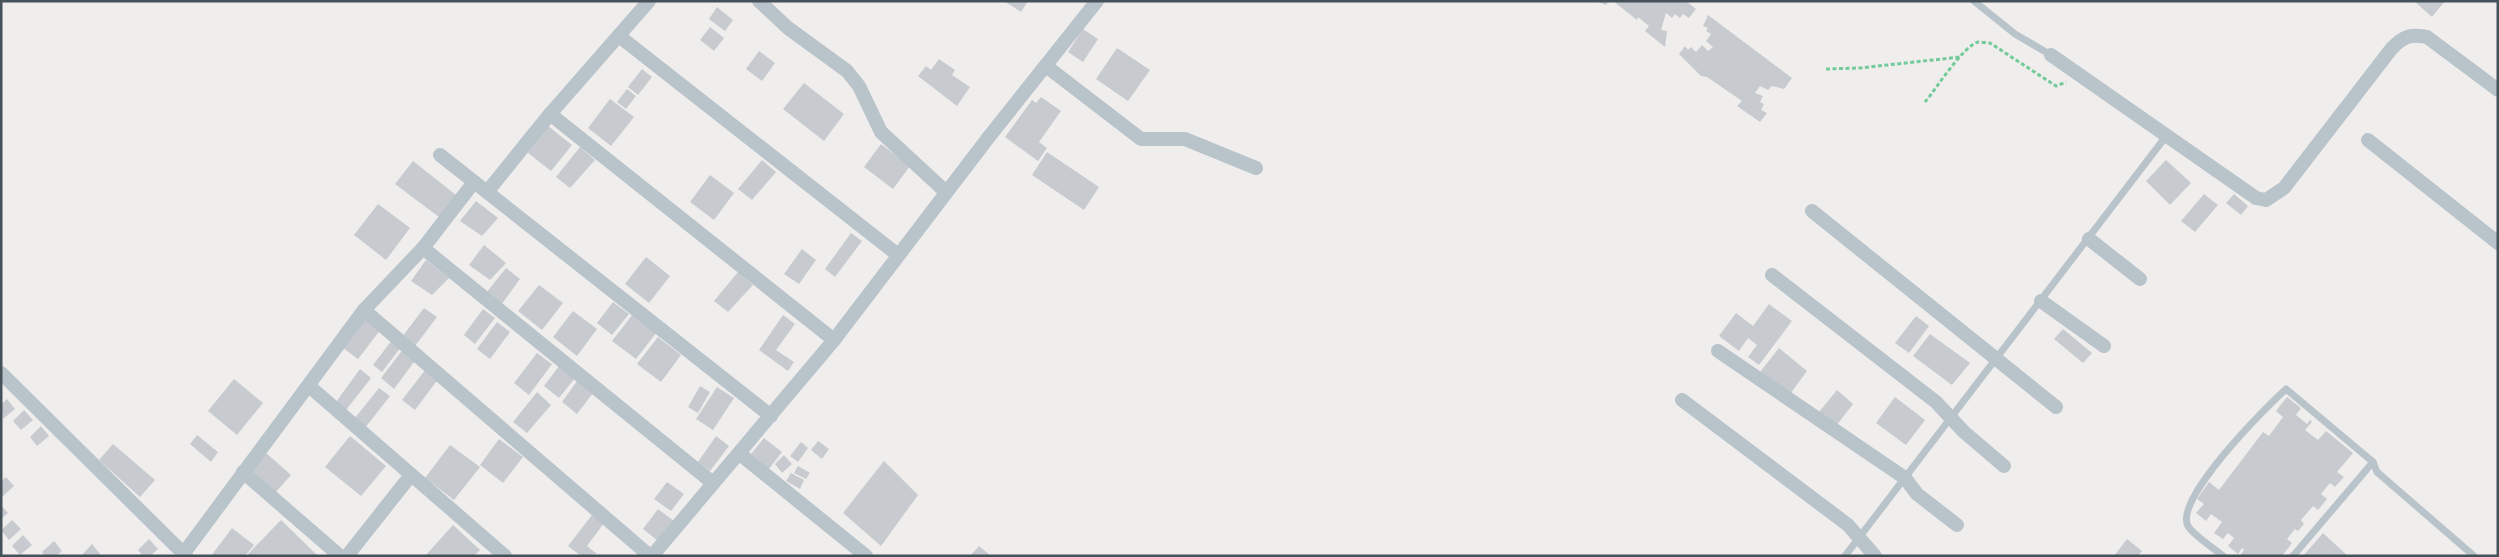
<svg xmlns="http://www.w3.org/2000/svg" width="2499" height="557" font-family="Karla,sans-serif">
  <style>
    .building { fill: #c7cbd0 }
    .lines { fill: none; stroke-linecap: round; stroke-linejoin: round }
    .path { stroke: #74cb9a; stroke-width: 3; stroke-dasharray: 4 2.5; stroke-linecap: butt }
    .lane { stroke: #b9c3ca; stroke-width: 7 }
    .street { stroke: #b9c3ca; stroke-width: 14 }
  </style>
  <rect width="100%" height="100%" fill="#f0eded"/>
  <g class="building">
    <polygon points="1004,1 1028,1 1021,12"/>
    <polygon points="1596,1 1609,1 1606,5"/>
    <polygon points="1613,1 1686,1 1696,9 1689,18 1683,14 1680,18 1675,14 1672,18 1666,13 1661,30 1667,31 1665,47 1645,31 1649,26 1638,17 1637,20"/>
    <polygon points="2414,1 2445,1 2432,17"/>
    <polygon points="717,7 733,20 725,31 709,19"/>
    <polygon points="1708,15 1792,78 1784,89 1772,86 1768,90 1760,86 1755,93 1763,96 1760,102 1764,104 1761,110 1767,113 1760,122 1737,106 1742,101 1707,77 1701,76 1679,54 1685,46 1688,50 1691,47 1696,52 1702,45 1708,51 1713,47 1706,41 1711,34 1706,31 1708,28 1703,26"/>
    <polygon points="710,27 724,38 714,51 700,40"/>
    <polygon points="1083,29 1098,39 1083,62 1068,52"/>
    <polygon points="1117,48 1150,70 1128,101 1096,79"/>
    <polygon points="759,51 775,63 762,81 746,69"/>
    <polygon points="939,59 955,70 952,75 970,87 957,106 918,76 926,66 931,70"/>
    <polygon points="642,69 652,77 638,95 628,87"/>
    <polygon points="804,83 844,114 824,141 783,109"/>
    <polygon points="627,89 636,96 626,109 617,102"/>
    <polygon points="1041,97 1061,111 1039,142 1047,148 1038,161 1005,137 1032,100 1036,103"/>
    <polygon points="610,99 634,117 611,146 588,128"/>
    <polygon points="548,126 572,145 551,171 528,153"/>
    <polygon points="881,144 910,166 893,189 864,167"/>
    <polygon points="580,147 595,160 570,188 556,177"/>
    <polygon points="1047,152 1099,187 1084,210 1032,175"/>
    <polygon points="762,160 776,172 752,200 738,189"/>
    <polygon points="2166,160 2191,183 2170,205 2146,181"/>
    <polygon points="413,161 456,195 439,217 395,184"/>
    <polygon points="710,175 734,193 714,220 690,202"/>
    <polygon points="2204,194 2218,205 2195,232 2181,221"/>
    <polygon points="2234,194 2248,206 2241,215 2226,203"/>
    <polygon points="476,201 498,218 482,236 460,221"/>
    <polygon points="378,204 410,228 386,260 354,235"/>
    <polygon points="851,233 862,241 835,277 825,269"/>
    <polygon points="484,245 506,263 490,280 469,265"/>
    <polygon points="802,249 816,260 799,284 784,274"/>
    <polygon points="646,257 670,276 649,303 625,284"/>
    <polygon points="426,260 449,278 432,295 411,281"/>
    <polygon points="506,268 520,279 501,305 486,293"/>
    <polygon points="738,272 753,285 728,312 714,301"/>
    <polygon points="539,285 563,303 542,330 518,311"/>
    <polygon points="613,302 629,314 612,335 597,323"/>
    <polygon points="1769,304 1792,321 1759,365 1748,357 1757,345 1748,338 1739,351 1719,336 1736,313 1753,326"/>
    <polygon points="424,308 437,317 415,346 402,337"/>
    <polygon points="483,309 495,318 475,344 464,335"/>
    <polygon points="573,311 597,329 577,356 553,337"/>
    <polygon points="633,314 657,332 636,359 612,341"/>
    <polygon points="783,315 795,324 776,350 794,362 788,371 759,350"/>
    <polygon points="1916,316 1929,326 1909,353 1895,343"/>
    <polygon points="365,317 381,329 358,359 343,348"/>
    <polygon points="497,322 510,332 490,359 477,349"/>
    <polygon points="2063,329 2092,353 2083,363 2054,339"/>
    <polygon points="1930,334 1970,363 1952,385 1913,356"/>
    <polygon points="658,337 681,355 661,382 637,364"/>
    <polygon points="392,340 401,347 382,372 373,365"/>
    <polygon points="404,348 417,358 394,389 381,378"/>
    <polygon points="1779,348 1807,371 1790,394 1760,372"/>
    <polygon points="537,353 552,364 529,395 514,383"/>
    <polygon points="559,366 575,378 559,398 544,386"/>
    <polygon points="360,369 371,378 346,410 336,402"/>
    <polygon points="426,369 439,378 415,410 402,400"/>
    <polygon points="234,379 263,403 237,435 208,411"/>
    <polygon points="577,381 593,393 577,414 562,402"/>
    <polygon points="700,386 710,392 698,413 688,407"/>
    <polygon points="717,387 734,398 713,430 696,419"/>
    <polygon points="379,388 390,396 365,428 354,419"/>
    <polygon points="1837,390 1853,404 1836,426 1819,412"/>
    <polygon points="537,392 551,405 527,433 513,422"/>
    <polygon points="1895,397 1925,420 1906,445 1876,423"/>
    <polygon points="2287,397 2301,408 2296,415 2307,424 2310,420 2312,422 2305,430 2318,440 2326,431 2353,453 2337,472 2344,477 2335,487 2330,483 2321,494 2327,499 2318,510 2313,506 2301,520 2304,524 2298,531 2295,529 2287,539 2292,543 2282,556 2240,556 2244,550 2242,548 2238,554 2228,546 2234,538 2228,533 2223,539 2214,533 2222,522 2211,514 2206,521 2196,513 2204,504 2197,499 2209,482 2219,490 2263,432 2269,436 2283,417 2276,411"/>
    <polygon points="7,399 15,409 3,419 1,405"/>
    <polygon points="24,410 33,420 21,430 13,421"/>
    <polygon points="41,426 49,436 37,446 30,437"/>
    <polygon points="197,435 218,452 211,462 190,444"/>
    <polygon points="350,436 386,466 361,496 325,467"/>
    <polygon points="716,436 729,446 710,471 698,462"/>
    <polygon points="764,438 782,452 769,469 751,454"/>
    <polygon points="499,439 523,457 503,483 480,465"/>
    <polygon points="818,441 829,449 822,459 811,450"/>
    <polygon points="801,442 808,448 798,462 790,456"/>
    <polygon points="113,444 155,480 140,497 99,460"/>
    <polygon points="450,445 480,467 454,500 425,478"/>
    <polygon points="265,452 291,475 276,492 250,469"/>
    <polygon points="784,455 792,464 782,473 775,464"/>
    <polygon points="884,461 918,495 881,546 843,513"/>
    <polygon points="798,466 810,473 806,479 794,473"/>
    <polygon points="791,473 804,480 800,489 786,481"/>
    <polygon points="6,477 14,486 2,497 1,481"/>
    <polygon points="667,482 684,494 671,511 654,499"/>
    <polygon points="1,505 8,513 1,519"/>
    <polygon points="658,509 674,521 658,541 643,529"/>
    <polygon points="592,515 604,523 587,546 597,554 581,556 568,546"/>
    <polygon points="12,520 21,529 9,540 1,530"/>
    <polygon points="281,520 318,556 249,556 248,554"/>
    <polygon points="453,525 480,550 474,556 425,556"/>
    <polygon points="232,528 254,545 245,556 211,556"/>
    <polygon points="2323,533 2348,556 2303,556"/>
    <polygon points="23,535 32,545 20,555 12,546"/>
    <polygon points="149,539 158,549 150,556 143,556 138,550"/>
    <polygon points="2127,539 2142,551 2138,556 2114,556"/>
    <polygon points="54,541 62,551 56,556 45,556 42,552"/>
    <polygon points="92,544 100,554 98,556 81,556"/>
    <polygon points="979,546 991,556 970,556"/>
  </g>
  <g class="lines">
    <g class="path">
      <polyline points="1826,69 1860,68 1960,57"/>
      <path d="M1925,102C1936,89 1963,46 1978,42C1982,42 1987,43 1990,43L2056,86L2066,82"/>
    </g>
    <g class="lane">
      <polyline points="1974,1 2015,34 2051,55"/>
      <polyline points="1845,556 2167,135"/>
      <path d="M2223,556C2215,549 2193,535 2188,526C2173,500 2266,407 2286,389L2373,462L2377,472L2474,556"/>
      <polyline points="2293,556 2373,462"/>
    </g>
    <g class="street">
      <polyline points="759,1 788,28 847,71 859,86 881,132 946,192"/>
      <polyline points="619,36 898,255"/>
      <path d="M2051,55L2256,198L2266,200L2284,188L2392,48C2404,36 2410,34 2427,37L2498,90"/>
      <polyline points="1046,66 1141,139 1185,139 1256,168"/>
      <polyline points="550,114 834,340"/>
      <polyline points="2368,140 2498,243"/>
      <polyline points="440,155 771,416"/>
      <polyline points="487,192 550,114 649,1"/>
      <polyline points="1812,211 2056,407"/>
      <polyline points="2089,239 2140,279"/>
      <polyline points="423,248 713,483"/>
      <polyline points="1772,275 1936,402 1964,432 2004,466"/>
      <polyline points="2041,301 2104,346"/>
      <polyline points="364,310 650,556"/>
      <polyline points="1718,351 1905,478 1917,494 1957,525"/>
      <polyline points="1,373 186,556"/>
      <polyline points="309,386 505,556"/>
      <polyline points="1682,400 1848,525 1875,556"/>
      <polyline points="740,454 866,556"/>
      <polyline points="243,472 340,556"/>
      <polyline points="184,553 364,310 423,248 474,182"/>
      <polyline points="347,556 411,475"/>
      <polyline points="652,556 834,340 988,138 1097,1"/>
    </g>
  </g>
  <rect width="2499" height="557" fill="none" stroke="#46525a" stroke-width="5"/>
</svg>
